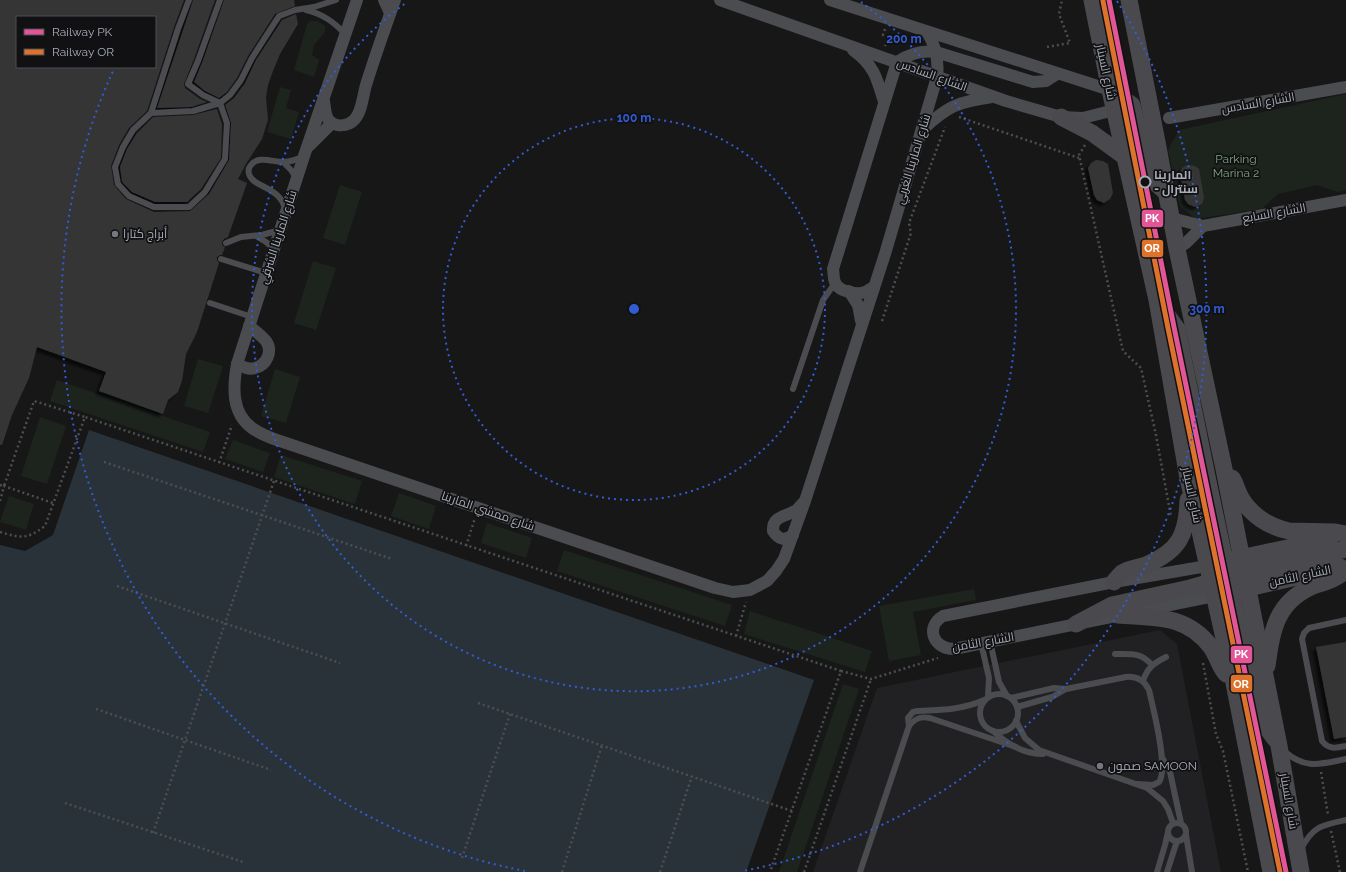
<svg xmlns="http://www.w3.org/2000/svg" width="1346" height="872" font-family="Raleway,Cairo,sans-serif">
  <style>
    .built { fill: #212123 }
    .green { fill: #1d241e }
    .water { fill: #2a3239 }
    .building { fill: #353536; fill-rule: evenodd; filter: url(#shadow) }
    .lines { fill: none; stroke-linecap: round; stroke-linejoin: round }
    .path { stroke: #4d4e52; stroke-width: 2.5; stroke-dasharray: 2 3; stroke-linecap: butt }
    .lane { stroke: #4b4c50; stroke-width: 6 }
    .street { stroke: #4b4c50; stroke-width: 12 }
    .secondary { stroke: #4a4a4e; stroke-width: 17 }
    .rail-1-casing { stroke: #111113; stroke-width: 8 }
    .rail-2-casing { stroke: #111113; stroke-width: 8 }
    .rail-1 { stroke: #e25697; stroke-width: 5 }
    .rail-2 { stroke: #dd722d; stroke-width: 5 }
    .ring { fill: none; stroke: #325cd3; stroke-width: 2; stroke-dasharray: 2 4 }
    .stop-dot { fill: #111113; stroke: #a8adb8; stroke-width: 2 }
    .poi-dot { fill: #757880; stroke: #111113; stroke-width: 1.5 }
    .labels { text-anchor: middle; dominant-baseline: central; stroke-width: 3.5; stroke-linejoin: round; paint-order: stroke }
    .street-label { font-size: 12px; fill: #a8adb8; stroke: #111113 }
    .park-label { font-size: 12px; fill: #7fa381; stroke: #111113 }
    .stop-label { font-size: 12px; font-weight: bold; fill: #a8adb8; stroke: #111113; text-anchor: start }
    .poi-label { font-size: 12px; fill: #a8adb8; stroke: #111113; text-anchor: start }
    .centre { fill: #325cd3; stroke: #111113; stroke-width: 2 }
    .ring-label { font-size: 12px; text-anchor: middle; font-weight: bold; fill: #325cd3; stroke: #111113; stroke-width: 3.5; stroke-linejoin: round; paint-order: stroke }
    .line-badge { stroke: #111113; stroke-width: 1.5 }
    .badge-label { font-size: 11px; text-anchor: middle; font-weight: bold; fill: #fff }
  </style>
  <defs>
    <filter id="shadow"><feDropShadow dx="-3.5" dy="3.5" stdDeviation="1" flood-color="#0009"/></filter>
  </defs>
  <rect width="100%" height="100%" fill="#171717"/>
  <polygon class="built" points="1160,630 1177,644 1221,872 813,872 877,688"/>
  <g class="green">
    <polygon points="310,21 317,21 325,26 325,32 314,45 312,55 319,60 314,77 294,70 307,24"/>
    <polygon points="280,87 291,90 286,108 299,112 291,139 267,132"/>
    <polygon points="1346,94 1346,190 1338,192 1317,185 1278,194 1262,209 1196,219 1180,206 1168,150 1179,130"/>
    <polygon points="340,185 362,192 345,245 323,238"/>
    <polygon points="313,261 336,268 316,330 294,323"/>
    <polygon points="198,359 223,366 208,413 184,406"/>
    <polygon points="275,369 300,377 286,423 261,416"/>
    <polygon points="57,380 210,432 203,452 50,401"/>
    <polygon points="40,417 66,426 47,484 21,476"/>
    <polygon points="233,440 270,453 263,472 225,459"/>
    <polygon points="281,455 362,481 355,504 274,477"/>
    <polygon points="399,493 436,506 429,529 391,516"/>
    <polygon points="9,496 34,504 26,530 0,522"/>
    <polygon points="487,523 532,538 526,558 481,543"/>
    <polygon points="564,550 732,605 725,626 557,571"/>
    <polygon points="974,589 976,600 913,612 921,655 889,661 879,606"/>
    <polygon points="750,611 872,651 865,672 744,634"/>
    <polygon points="843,684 859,689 797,872 779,872"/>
  </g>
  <polygon class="water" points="89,430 814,680 746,872 0,872 0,545 25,551 53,535"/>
  <g class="building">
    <path d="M0,0H184L174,27L147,111L129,128L119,145L111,166L114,185L126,199L154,212L190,211L209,194L229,160L231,123L225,105L234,98L245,83L256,60L282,20L296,14L298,24L280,54L273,71L268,85L266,98L268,120L262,139L246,164L238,179L247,183L228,237L224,239L222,242V245L225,247L222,255H220L217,257V260L219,263L197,332L186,354L182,381L178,392L168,400L163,414L99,391L106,372L37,347L29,378L12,415L2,445H0ZM17,17H155V67H17Z"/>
    <polygon points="193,0 215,0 194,59 184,84 185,88 200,99 207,102 192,107 157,108"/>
    <polygon points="224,0 294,0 295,6 275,14 248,56 237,78 227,92 219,98 205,91 194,82 202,63"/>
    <polygon points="217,109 222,124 221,158 201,189 187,202 155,202 132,192 122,182 120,167 127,149 137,133 153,117 193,115"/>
    <polygon points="1096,160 1103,161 1108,164 1113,193 1110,199 1104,203 1097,200 1094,195 1088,168 1091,163"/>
    <polygon points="1187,165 1195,166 1199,169 1204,198 1202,204 1195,207 1188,204 1185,200 1180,173 1182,168"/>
    <polygon points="1346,642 1346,737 1334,739 1316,647"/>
  </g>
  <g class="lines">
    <g class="path">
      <polyline points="885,29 883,35 888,37 885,46"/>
      <polyline points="1047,47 1070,43 1059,14 1062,0"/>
      <polyline points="959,117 1079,158"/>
      <polyline points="1085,145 1079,155 1123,351 1141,368 1156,435 1171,517"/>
      <polyline points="882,321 911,233 909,223 945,127"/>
      <polyline points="104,462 392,559"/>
      <polyline points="219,463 232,425"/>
      <polyline points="0,485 4,486 34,401 85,417"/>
      <polyline points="0,501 4,486 53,503"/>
      <path d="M0,532C21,538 26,540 45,526L85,417L841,671L770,872"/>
      <polyline points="466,546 475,518"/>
      <polyline points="117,586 340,663"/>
      <polyline points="736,636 746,602"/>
      <polyline points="1203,663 1216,734 1223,751 1248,872"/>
      <polyline points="841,671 871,679 938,658"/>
      <polyline points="478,703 792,811"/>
      <polyline points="96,709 271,770"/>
      <polyline points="1321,772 1328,815"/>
      <polyline points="65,803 243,862"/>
      <polyline points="1331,831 1340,872"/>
      <polyline points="153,833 274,481"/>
      <polyline points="462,858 510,714"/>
      <polyline points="562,872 602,745"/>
      <polyline points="660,872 692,776"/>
      <polyline points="804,872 871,679"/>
    </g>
    <g class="lane">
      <polyline points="189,0 178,29 151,113 133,130 123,147 115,167 118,184 129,196 154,207 189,207 205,192 225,159 227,123 220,103 203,95 188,84 198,61 220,0"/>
      <path d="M306,10C323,14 334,22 345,34"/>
      <polyline points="151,113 193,111 220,103 230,95 241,80 252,58 279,16 295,10 314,7 336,0"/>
      <polyline points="283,162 291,170 296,178"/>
      <path d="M285,209C280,186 253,188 249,174C248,170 249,167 251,165C258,155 273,162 283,162C290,162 298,159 304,156"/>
      <polyline points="256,236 266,242 274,249"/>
      <polyline points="226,243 241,237 262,235 280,230"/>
      <polyline points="221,259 266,273"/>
      <polyline points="210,303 252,317"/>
      <polyline points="793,389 823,300 835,283"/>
      <path d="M1346,620L1309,628L1304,633L1302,639L1322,741C1329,750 1336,748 1346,746"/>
      <polyline points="990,641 999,682 1007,696"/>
      <polyline points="981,643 989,678 988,697"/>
      <path d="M1115,654C1130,654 1141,652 1152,665"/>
      <path d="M1143,681C1147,668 1154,663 1166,657"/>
      <circle cx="999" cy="713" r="19"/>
      <path d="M1011,698L1054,688L1066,689L1126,677C1137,676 1144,680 1149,690C1153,708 1169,768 1159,782L1153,785L1137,784"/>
      <polyline points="1017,707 1052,697 1066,689"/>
      <polyline points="1016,721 1025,738 1039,750 1147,788 1163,801 1168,809 1173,823"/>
      <path d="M909,726L908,718L913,712L917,711C940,710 962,710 984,700"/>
      <path d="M993,731C1007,744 1024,754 1043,754"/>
      <path d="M1284,751C1306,770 1320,764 1346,759"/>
      <polyline points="1163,759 1170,772 1181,823"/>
      <circle cx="1177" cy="832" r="9"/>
      <polyline points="1186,835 1192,872"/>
      <path d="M1301,849C1313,826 1322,825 1346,820"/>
      <path d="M860,872L909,726C915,718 921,716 930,718L1016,747"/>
      <polyline points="1157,872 1165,845 1168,832"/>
      <polyline points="1167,872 1177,841"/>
    </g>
    <g class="street">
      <path d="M357,0L304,156L237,364C233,386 231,413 252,428C259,433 268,437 277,440L715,588L733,592L750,590L767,581L776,571L784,559L805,501L885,254L937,77C939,60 936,46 927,32"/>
      <polyline points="384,0 390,13"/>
      <polyline points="720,0 1006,101 1061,117 1083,118 1122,108"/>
      <polyline points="830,0 1110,90"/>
      <path d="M853,50C874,65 877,78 884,102"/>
      <path d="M897,62C909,54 921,50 936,52L1033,82L1046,81L1057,74"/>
      <path d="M324,101C325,107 325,114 328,119C334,128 348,127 355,119C362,111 363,95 366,85C375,56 385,28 395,0"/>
      <polyline points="1169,118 1346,87"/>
      <path d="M922,130C948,106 957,102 992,97"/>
      <polyline points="309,146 332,123"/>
      <polyline points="1171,218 1203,226 1346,200"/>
      <polyline points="1177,249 1187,242 1203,226"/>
      <path d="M874,287C871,288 868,291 865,292C858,295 840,292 836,284C833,280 834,274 833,269L897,62"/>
      <polyline points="849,291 858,305 861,321"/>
      <path d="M237,364C243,367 249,370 255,368C267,365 273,351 266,341C261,335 254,330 249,326"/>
      <path d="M793,535C784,541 779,540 773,531C772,516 785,517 795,511C798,509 801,505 804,502"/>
      <path d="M1207,566L1114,582L943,616C925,627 933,649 954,649L1214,596"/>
    </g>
    <g class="secondary">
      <polyline points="1092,0 1110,90 1157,300 1188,478 1234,683 1271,872"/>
      <polyline points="1129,0 1157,142 1177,249 1224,469 1279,746 1301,872"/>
      <polyline points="1110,90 1132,105 1150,178 1166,192"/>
      <polyline points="1061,117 1092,133 1125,157"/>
      <path d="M1160,305L1177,329L1211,496L1225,562C1230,573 1236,581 1247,588"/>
      <path d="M1232,478C1236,484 1237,491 1241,498C1251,515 1269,527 1289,531L1334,532L1346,534"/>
      <polyline points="1231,560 1330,539"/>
      <polyline points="1218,572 1228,584 1231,592 1260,719 1275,739"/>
      <polyline points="1234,577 1244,573 1346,549"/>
      <path d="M1114,582C1116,579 1119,576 1122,573C1129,568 1138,568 1146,565C1179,551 1187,535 1188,500"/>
      <polyline points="1235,591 1340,567"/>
      <path d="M1118,615C1155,618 1186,614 1211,647C1217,655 1219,666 1226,674"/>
      <polyline points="1076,624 1112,605 1190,588 1222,579"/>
      <path d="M1267,666C1272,630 1276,602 1313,586C1325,582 1337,579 1346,570"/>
    </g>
    <defs>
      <polyline id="rail-1" points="1109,0 1174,327 1286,872"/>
      <polyline id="rail-2" points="1103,1 1168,328 1280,872"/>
    </defs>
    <use href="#rail-1" class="rail-1-casing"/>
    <use href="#rail-2" class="rail-2-casing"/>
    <use href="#rail-1" class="rail-1"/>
    <use href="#rail-2" class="rail-2"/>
  </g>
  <g class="ring">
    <circle cx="634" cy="309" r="191"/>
    <path d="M861 2A382 382 0 1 1 407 2"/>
    <path d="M525 871A573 573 0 0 1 113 71M1117 1A573 573 0 0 1 743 871"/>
  </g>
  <circle class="stop-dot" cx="1145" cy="182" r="5.5"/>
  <g class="poi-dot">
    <circle cx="115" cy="234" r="4"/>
    <circle cx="1100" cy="766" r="4"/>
  </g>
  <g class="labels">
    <g class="street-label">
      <text transform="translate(1106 72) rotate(78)">شارع السينار</text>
      <text transform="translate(932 75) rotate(20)">الشارع السادس</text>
      <text transform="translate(1258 103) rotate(-10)">الشارع السادس</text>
      <text transform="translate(913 159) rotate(-73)">شارع المارينا الغربي</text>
      <text transform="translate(1274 213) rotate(-10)">الشارع السابع</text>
      <text transform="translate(278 237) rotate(-72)">شارع المارينا الشرقي</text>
      <text transform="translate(1192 495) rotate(78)">شارع السينار</text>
      <text transform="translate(488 511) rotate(19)">شارع ممشي المارينا</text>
      <text transform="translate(1300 576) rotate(-12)">الشارع الثامن</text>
      <text transform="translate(983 642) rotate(-10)">الشارع الثامن</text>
      <text transform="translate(1289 801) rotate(80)">شارع السينار</text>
    </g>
    <g class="park-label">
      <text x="1236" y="159">Parking<tspan x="1236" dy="14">Marina 2</tspan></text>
    </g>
    <g class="stop-label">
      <text x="1154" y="175">المارينا<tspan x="1154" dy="14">- سنترال</tspan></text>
    </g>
    <g class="poi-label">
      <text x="123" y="234">أبراج كتارا</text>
      <text x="1108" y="766">صمون SAMOON</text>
    </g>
  </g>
  <circle cx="634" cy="309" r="6" class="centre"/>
  <g class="ring-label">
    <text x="904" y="43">200 m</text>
    <text x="634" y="122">100 m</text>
    <text x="1207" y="313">300 m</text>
  </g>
  <g class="line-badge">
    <rect x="1141" y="209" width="23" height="19" rx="4" fill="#e25697"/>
    <rect x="1141" y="239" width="23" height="19" rx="4" fill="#dd722d"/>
    <rect x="1230" y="645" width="23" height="19" rx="4" fill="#e25697"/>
    <rect x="1230" y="674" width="23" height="19" rx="4" fill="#dd722d"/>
  </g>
  <g class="badge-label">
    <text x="1152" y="222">PK</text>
    <text x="1152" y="252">OR</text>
    <text x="1241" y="658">PK</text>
    <text x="1241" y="688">OR</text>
  </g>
  <rect x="16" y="16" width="140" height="52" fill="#111113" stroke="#4d4f55"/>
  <rect x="24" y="29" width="20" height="6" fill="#e25697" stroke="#4d4f55"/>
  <text x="52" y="36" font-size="12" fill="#a8adb8">Railway PK</text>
  <rect x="24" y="49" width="20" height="6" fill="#dd722d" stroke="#4d4f55"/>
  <text x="52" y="56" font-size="12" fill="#a8adb8">Railway OR</text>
</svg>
